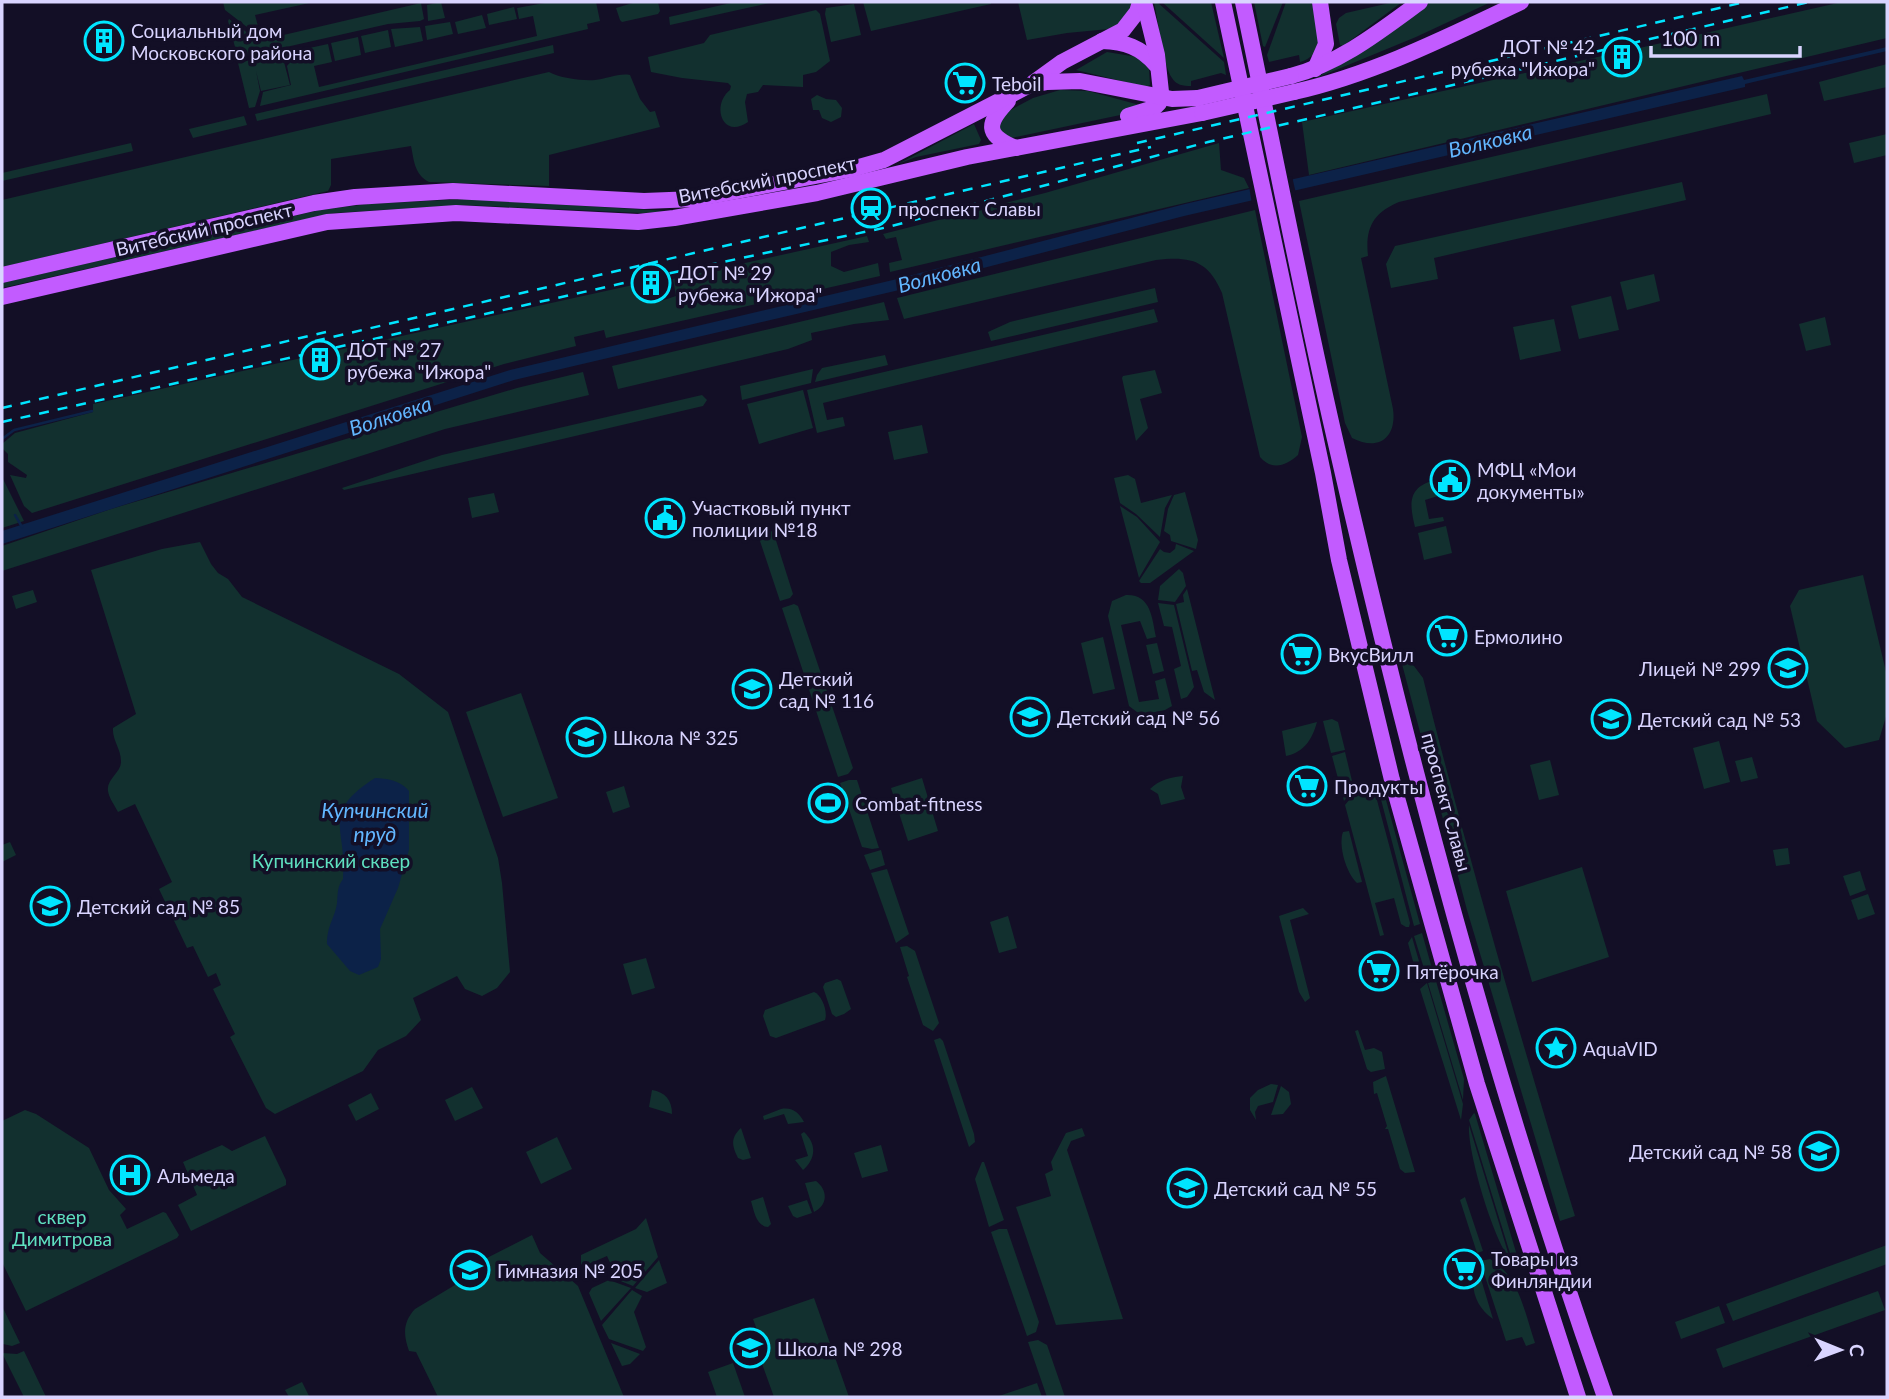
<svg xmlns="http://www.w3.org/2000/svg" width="1889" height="1399" font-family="Lato,sans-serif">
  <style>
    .green { fill: #12302f }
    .water { fill: #0c2248 }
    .pier { fill: #130f26 }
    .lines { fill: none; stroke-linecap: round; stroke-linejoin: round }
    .stream { stroke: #0c2248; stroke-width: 2.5 }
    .primary { stroke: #c25bff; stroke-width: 16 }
    .rail { stroke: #00e5ff; stroke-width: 2.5; stroke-dasharray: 10 9; stroke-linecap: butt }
    .primary-bridge { stroke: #c25bff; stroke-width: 16 }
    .labels { text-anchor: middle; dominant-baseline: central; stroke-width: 7; stroke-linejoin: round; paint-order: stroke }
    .poi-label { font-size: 19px; fill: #d9d4ff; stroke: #130f26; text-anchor: start }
    .street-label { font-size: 19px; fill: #d9d4ff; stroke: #130f26 }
    .park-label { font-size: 19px; fill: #5fe0c0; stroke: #130f26 }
    .water-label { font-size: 21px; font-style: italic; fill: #62b6ff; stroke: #130f26 }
  </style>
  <rect width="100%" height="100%" fill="#130f26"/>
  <g class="green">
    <polygon points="223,2 314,2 255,15 260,34 276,31 277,33 260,37 225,10"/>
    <polygon points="441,2 445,18 428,21 427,5"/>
    <polygon points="550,2 596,2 600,21 587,24 588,29 260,106 263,92 291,85 287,66 300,50 328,44 332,62 314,66 319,87 537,36 533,16 519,19 517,8"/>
    <polygon points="636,2 658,2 660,11 658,14 622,22 620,20 616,8"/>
    <polygon points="735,2 774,2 670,25 669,17"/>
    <polygon points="863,2 991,2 991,4 871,31"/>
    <polygon points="1018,2 1135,2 1125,20 1109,29 1067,33 1027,40"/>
    <path d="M1154,2H1157L1224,62L1226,75L1221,73L1191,81V86C1183,86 1176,85 1172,78C1163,65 1158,19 1154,2Z"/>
    <polygon points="1162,2 1211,2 1224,58"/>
    <polygon points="1254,2 1283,2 1265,47 1263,46"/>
    <path d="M1286,2H1312C1316,24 1329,54 1300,62L1299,55L1269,62L1267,55Z"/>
    <polygon points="1394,2 1402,2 1343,46 1340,45 1336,24 1339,18 1346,13"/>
    <polygon points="1430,2 1491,2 1416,37 1314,79 1368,48"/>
    <polygon points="1842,2 1887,2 1887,38 1309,175 1302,122 1611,54 1617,71 1638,65 1635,49"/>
    <polygon points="421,3 424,19 420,21 388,24 238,58 228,21 229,19 257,40 262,40"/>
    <polygon points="854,4 861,35 831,42 825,14 826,8"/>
    <polygon points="514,7 517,19 489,25 487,14"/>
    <path d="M816,10L820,14L830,61L816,72L803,75V87L763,85L758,92L747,94L745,102L748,122C722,140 711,105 730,90L731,86L728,83L682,78L651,72L648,57L704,43L710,35Z"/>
    <polygon points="482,15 486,28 458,34 455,22"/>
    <polygon points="450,22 453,34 427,40 425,26"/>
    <polygon points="420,27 423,41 395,47 391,29"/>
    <polygon points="388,30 391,47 365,53 361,36"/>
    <polygon points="358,37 361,55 335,61 331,43"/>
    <polygon points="553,45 554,53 257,121 255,114"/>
    <polygon points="293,50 284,62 290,85 261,91 256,71 260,91 255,107 249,108 238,63"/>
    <polygon points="1107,52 1137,57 1149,69 1150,85 1146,87 1076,70"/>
    <polygon points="1887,64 1887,87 1824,101 1819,82"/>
    <path d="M549,72C559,78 583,81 595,80C607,79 618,73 630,75L640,99L650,112L655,111L660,127L549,155V186L429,182C414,174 414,160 411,146L331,159V185L328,191L2,267V200Z"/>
    <polygon points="1060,90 1088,91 1147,107 1144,110 1011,138 997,132 1005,113 1033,98"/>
    <path d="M1767,94L1771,114L1399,202C1373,213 1365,228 1368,256L1361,258L1393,409C1397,437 1379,452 1352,438L1345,423L1299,201Z"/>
    <polygon points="817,95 826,99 836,100 842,108 841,117 831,122 822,118 819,110 813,110 811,99"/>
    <polygon points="244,116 247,125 193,138 189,129"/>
    <polygon points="974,124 981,140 979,144 916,157 898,164"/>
    <polygon points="1887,134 1887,155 1854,163 1849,143"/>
    <polygon points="131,143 133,151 2,181 2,173"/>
    <polygon points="1219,143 1221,170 1244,178 1249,188 890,272 889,263 902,260 896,237 886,239 883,234 1045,193"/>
    <polygon points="1682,182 1686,200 1434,258 1438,279 1391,288 1386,264 1395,246"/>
    <polygon points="466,199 667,211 643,213 462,205 334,213 2,288 2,283 320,210 368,204"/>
    <path d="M1255,210L1302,437L1298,455C1286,466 1272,471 1260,457L1222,293C1208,260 1190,256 1156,260L904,319L897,298Z"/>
    <polygon points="867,236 869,242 849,245 831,252 831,266 844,272 878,263 880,276 606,338 604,330 574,337 576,346 504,364 32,513 24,506 10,475 26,478 27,475 8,462 8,454 2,448 2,444 15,433 93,412 93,404 642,283 655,303 676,296 673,279"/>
    <polygon points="1654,274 1660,301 1627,310 1620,282"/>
    <polygon points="1155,288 1158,302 991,341 988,332 1010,322"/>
    <polygon points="1611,296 1619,330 1579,339 1571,306"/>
    <polygon points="884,302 889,320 854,324 811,333 812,340 788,349 618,389 612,366"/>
    <polygon points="1154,309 1158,322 823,403 827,420 843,417 845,426 817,433 807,390"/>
    <polygon points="1825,317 1831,345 1806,351 1799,324"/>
    <polygon points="1554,319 1561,351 1520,360 1513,327"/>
    <polygon points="885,355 888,365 815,382 817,375 822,368"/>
    <polygon points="813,369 811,383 742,400 740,386"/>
    <polygon points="1155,370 1162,393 1140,399 1148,428 1136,441 1122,378 1123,376"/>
    <polygon points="583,372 589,395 445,429 2,571 2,546 111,509 517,388"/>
    <polygon points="803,390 813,428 759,444 747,404"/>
    <polygon points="702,395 707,400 703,406 344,490 342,488 442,455"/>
    <polygon points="922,425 928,453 894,460 888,432"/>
    <polygon points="1128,475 1135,479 1141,503 1172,495 1165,508 1160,537 1136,514 1120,503 1114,478"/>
    <polygon points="2,477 24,521 2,528"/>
    <path d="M1435,480L1438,496L1425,500L1429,519L1443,517L1444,521L1415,527C1409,503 1408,487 1435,480Z"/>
    <polygon points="1185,492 1198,540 1196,549 1171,541 1170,535 1164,531 1168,509 1174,495"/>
    <polygon points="494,493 499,512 472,518 468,498"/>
    <polygon points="1120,506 1137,517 1160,542 1139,578"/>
    <polygon points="1446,526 1452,553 1424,560 1418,533"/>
    <polygon points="773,531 793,594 790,598 780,601 760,541 763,533"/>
    <path d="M200,542L211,564L218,573L228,579L242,597L399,674L448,712L498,858L502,883L510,972L497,988L482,996L465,989L457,976L413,998L421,1020L406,1036L378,1050L363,1071L275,1114L266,1108L230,1037L235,1034L213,989L221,985L216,973L208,977L193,946L187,948L159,889L172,882L135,804L118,812C115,806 109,798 108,791C106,779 122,772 121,761C121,749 112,740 113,728L136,714L91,570L162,549Z"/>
    <polygon points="1176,544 1194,551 1150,583 1141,583 1139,581 1160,549 1164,552 1170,553 1175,549"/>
    <polygon points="1179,569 1183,573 1186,586 1175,602 1158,600 1160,586"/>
    <polygon points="1863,575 1887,676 1887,713 1879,740 1845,748 1817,721 1790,606 1799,590"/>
    <polygon points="1187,589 1215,700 1204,692 1197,670 1192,671 1176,604 1184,602 1183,595"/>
    <polygon points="33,590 37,602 16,609 12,596"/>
    <path d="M1126,595C1151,594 1152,618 1156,637L1147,639L1140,621L1121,625L1139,702L1159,699L1155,681L1165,678L1172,706L1165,710L1141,715L1129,706L1108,616L1112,601Z"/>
    <polygon points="1158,603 1174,605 1194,687 1187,697 1181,699 1174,669 1181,666 1172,627 1164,626"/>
    <polygon points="794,604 798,606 853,768 848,774 838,777 782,608"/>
    <polygon points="1103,637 1115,689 1093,694 1081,643"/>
    <polygon points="1157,643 1164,671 1153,674 1146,645"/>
    <path d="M1405,660L1414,666L1423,678C1467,854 1520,1037 1575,1216L1560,1221L1467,910L1402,664Z"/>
    <polygon points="521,693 558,798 503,817 466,712"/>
    <polygon points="1332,719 1338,722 1345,750 1331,753 1323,721"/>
    <path d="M1317,722C1312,740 1304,752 1286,756L1282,731Z"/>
    <polygon points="1719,741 1730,782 1704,789 1693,748"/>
    <polygon points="1345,752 1354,789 1344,801 1332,756"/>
    <polygon points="1752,757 1758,778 1741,782 1735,761"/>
    <polygon points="1550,760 1559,795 1539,800 1530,765"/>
    <path d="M1183,776L1181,787L1185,799L1161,805L1158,794L1150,789C1159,780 1171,777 1183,776Z"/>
    <polygon points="922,778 938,831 908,841 891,788"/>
    <polygon points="849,780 857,780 879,848 872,849 862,847 840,783"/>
    <polygon points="624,786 630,807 613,813 606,792"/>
    <polygon points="1378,788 1383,789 1420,924 1414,926"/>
    <polygon points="1374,789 1410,923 1409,927 1406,927 1401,924 1394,898 1375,903 1384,935 1380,936 1345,805 1355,793 1356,794"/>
    <path d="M1349,831L1362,882L1357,883C1346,873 1338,845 1343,832Z"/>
    <polygon points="10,842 16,855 2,862 2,845"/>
    <polygon points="1788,848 1790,864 1776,866 1773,850"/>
    <polygon points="881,850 885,865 870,870 864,855"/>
    <polygon points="1582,867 1609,957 1532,982 1506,891"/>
    <polygon points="887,869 909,934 896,943 871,873"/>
    <polygon points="1860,871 1866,890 1850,896 1843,876"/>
    <polygon points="1868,894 1875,914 1858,920 1851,900"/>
    <polygon points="1303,908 1309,914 1290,920 1310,998 1305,1002 1299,992 1279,916"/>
    <polygon points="1008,916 1017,948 999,953 990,922"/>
    <polygon points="1422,933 1433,972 1426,975 1414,936"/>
    <polygon points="1412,937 1423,975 1417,976 1408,943"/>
    <polygon points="907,946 915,951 939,1023 933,1031 923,1025 907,977 909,976 900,947"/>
    <polygon points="646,958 655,988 632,995 623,964"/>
    <polygon points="837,979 841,981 851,1009 844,1014 836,1017 832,1014 823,987 825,983"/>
    <polygon points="1436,981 1464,1079 1463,1100 1428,983"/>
    <polygon points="1427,983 1463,1104 1461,1120 1420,989"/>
    <path d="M814,992C822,995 828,1012 825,1020L776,1038L770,1036L763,1016L765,1010Z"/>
    <polygon points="1358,1030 1365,1050 1374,1048 1382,1052 1385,1069 1371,1072 1367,1069 1355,1031"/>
    <polygon points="940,1038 943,1041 974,1134 975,1142 969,1147 934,1040"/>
    <polygon points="1386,1076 1415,1172 1405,1173 1400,1169 1388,1129 1385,1129 1387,1126 1377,1093 1374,1094 1373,1082"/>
    <polygon points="1271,1084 1278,1085 1273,1102 1258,1106 1255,1112 1256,1120 1250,1110 1250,1098 1258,1090"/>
    <polygon points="1281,1086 1289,1092 1291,1104 1283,1114 1271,1115"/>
    <polygon points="472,1087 483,1108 455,1121 445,1100"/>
    <path d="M652,1090C665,1092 672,1100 672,1114L649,1107Z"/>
    <polygon points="371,1093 379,1109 356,1121 348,1105"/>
    <path d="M781,1109C793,1107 799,1113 804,1122L788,1124L784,1114L764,1120L763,1116Z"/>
    <polygon points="25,1110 36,1114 89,1148 109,1190 126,1209 120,1215 127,1229 163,1212 166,1213 179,1235 177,1238 26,1311 2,1262 2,1121"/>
    <polygon points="1474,1113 1475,1114 1521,1269 1513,1263 1469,1120"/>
    <path d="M1469,1125L1510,1259C1494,1242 1467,1152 1469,1125Z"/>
    <path d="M741,1128L751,1158L743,1160L738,1158C732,1146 730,1138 741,1128Z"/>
    <polygon points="1082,1128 1085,1136 1071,1141 1067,1150 1123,1319 1056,1325 1016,1207 1051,1196 1045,1174 1053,1170 1051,1162 1066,1133"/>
    <path d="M804,1132C817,1144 816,1159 803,1170L795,1160L808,1156L801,1134Z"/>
    <polygon points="265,1136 286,1180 286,1185 191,1231 178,1205 197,1195 183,1162 222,1145 232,1151"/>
    <polygon points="557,1137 572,1169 541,1184 526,1152"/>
    <polygon points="881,1145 888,1171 862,1178 854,1153"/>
    <polygon points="982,1162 984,1162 1004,1220 989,1227 975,1179"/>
    <path d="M816,1181C828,1190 828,1205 814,1212L805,1183Z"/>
    <path d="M763,1197L771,1224L768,1227C756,1226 754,1211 751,1201Z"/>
    <polygon points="1465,1197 1483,1251 1477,1253 1460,1200"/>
    <polygon points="807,1200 812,1213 797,1218 793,1216 788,1206"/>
    <polygon points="646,1218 658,1257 633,1286 613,1278 616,1276 607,1256 584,1266 581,1264 581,1255 636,1229"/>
    <polygon points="999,1229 1007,1229 1039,1322 1036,1332 1027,1336 991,1232"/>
    <path d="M532,1235L540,1253L578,1286L624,1397H438L416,1352L409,1351C403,1334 403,1322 415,1309L480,1270L477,1263Z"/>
    <polygon points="1887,1245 1887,1264 1733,1321 1726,1304"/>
    <path d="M1490,1259C1519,1275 1525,1314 1535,1343L1526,1346L1522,1337L1506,1341L1480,1261Z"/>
    <polygon points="659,1260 667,1283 647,1292 635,1288"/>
    <path d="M1476,1269H1478L1493,1319C1476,1307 1469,1288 1476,1269Z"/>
    <polygon points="609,1280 631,1288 601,1321 589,1293 592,1288"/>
    <polygon points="632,1290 642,1296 634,1312 646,1347 643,1351 609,1339 602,1325"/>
    <polygon points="1878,1291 1885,1310 1723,1368 1716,1349"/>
    <polygon points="814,1298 849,1397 774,1397 756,1347 760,1338 753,1319"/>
    <polygon points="2,1306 20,1343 12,1346 3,1344 2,1341"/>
    <polygon points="1719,1306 1725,1323 1681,1339 1675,1322"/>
    <polygon points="1038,1340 1047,1345 1065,1397 1047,1397 1028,1342"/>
    <polygon points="611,1343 640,1354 630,1364 622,1366"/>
    <polygon points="24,1351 46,1397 24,1397 2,1353 17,1354"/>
    <polygon points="733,1363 745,1397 717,1397 708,1372"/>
    <polygon points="302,1382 309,1396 289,1397 285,1390"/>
    <polygon points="1037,1383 1042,1397 996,1397"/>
  </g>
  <g class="water">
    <polygon points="1887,47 1887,51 1745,84 1745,87 1184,216 895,291 514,380 2,544 2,531 510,370 893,280 1185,204 1742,76 1744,80"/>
    <path d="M375,778C387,778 401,781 409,791V850L398,888L380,929L381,959L378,967L359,975L350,971L327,944C327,925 335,918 337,903C338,893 337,887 343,879C348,827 319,814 375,778Z"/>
  </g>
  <polygon class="pier" points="1292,176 1296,194 1252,204 1249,186"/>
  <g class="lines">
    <g class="stream">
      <polyline points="2,439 14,430 92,411"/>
      <polyline points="15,515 22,527"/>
    </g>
    <g class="primary">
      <polyline points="1223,2 1323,473 1339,560 1392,780 1477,1084 1578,1397"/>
      <path d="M1243,2C1273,146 1301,291 1334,435C1408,759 1494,1083 1605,1397"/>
      <path d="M1102,41C1125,42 1141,47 1156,65"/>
      <polyline points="1315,69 1326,44 1320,2"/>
      <path d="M1291,76C1340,63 1379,32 1420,2"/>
      <polyline points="1033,83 1062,62 1123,30 1137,12 1140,2"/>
      <path d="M1294,92C1374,74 1447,37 1521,2"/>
      <path d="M1008,101C987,123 984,135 1016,148"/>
      <polyline points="1128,116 1154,108 1159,103 1161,92 1157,55 1144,2"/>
      <polyline points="2,275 314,203 355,197 453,191 644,201 695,199 852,169 884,160 1028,86 1047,82 1080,81 1172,99 1198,98"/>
      <polyline points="2,297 327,222 456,213 638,222 674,218 817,193 967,157 1202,113"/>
    </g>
    <g class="rail">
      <polyline points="1137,143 1745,2"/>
      <polyline points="315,341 1151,147"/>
      <polyline points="2,408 326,332"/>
      <polyline points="2,422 633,281 888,227 1208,142 1809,2"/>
    </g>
    <g class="primary-bridge">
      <polyline points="1198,98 1291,76"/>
      <polyline points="1202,113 1294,92"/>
    </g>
  </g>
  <defs>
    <symbol id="building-ring" viewBox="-11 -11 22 22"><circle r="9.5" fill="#130f26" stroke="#00e5ff" stroke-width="1.5"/><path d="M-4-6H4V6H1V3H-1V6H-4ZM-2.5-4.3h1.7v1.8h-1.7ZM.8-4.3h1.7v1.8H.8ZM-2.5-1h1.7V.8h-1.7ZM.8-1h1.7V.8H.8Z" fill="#00e5ff"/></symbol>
    <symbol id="supermarket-ring" viewBox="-11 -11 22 22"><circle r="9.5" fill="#130f26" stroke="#00e5ff" stroke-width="1.5"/><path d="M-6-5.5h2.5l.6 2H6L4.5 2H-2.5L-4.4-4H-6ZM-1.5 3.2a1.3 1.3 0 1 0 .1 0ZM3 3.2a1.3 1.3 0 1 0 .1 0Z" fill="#00e5ff"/></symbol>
    <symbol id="station-ring" viewBox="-11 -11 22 22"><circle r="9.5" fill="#130f26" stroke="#00e5ff" stroke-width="1.5"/><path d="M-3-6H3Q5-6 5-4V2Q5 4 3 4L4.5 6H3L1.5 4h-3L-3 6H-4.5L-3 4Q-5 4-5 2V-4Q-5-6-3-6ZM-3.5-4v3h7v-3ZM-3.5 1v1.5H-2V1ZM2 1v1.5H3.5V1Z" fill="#00e5ff"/></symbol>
    <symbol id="civic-ring" viewBox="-11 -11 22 22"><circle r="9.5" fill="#130f26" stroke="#00e5ff" stroke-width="1.5"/><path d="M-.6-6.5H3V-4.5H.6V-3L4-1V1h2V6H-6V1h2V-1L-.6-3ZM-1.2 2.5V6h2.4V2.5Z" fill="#00e5ff"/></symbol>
    <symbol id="school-ring" viewBox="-11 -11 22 22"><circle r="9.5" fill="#130f26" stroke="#00e5ff" stroke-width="1.5"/><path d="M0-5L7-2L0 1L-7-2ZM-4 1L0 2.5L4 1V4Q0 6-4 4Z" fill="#00e5ff"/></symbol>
    <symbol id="stadium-ring" viewBox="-11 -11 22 22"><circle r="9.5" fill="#130f26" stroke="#00e5ff" stroke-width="1.5"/><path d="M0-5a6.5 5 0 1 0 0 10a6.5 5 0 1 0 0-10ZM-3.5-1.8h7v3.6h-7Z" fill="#00e5ff"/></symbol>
    <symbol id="sight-ring" viewBox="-11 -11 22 22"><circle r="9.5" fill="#130f26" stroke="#00e5ff" stroke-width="1.5"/><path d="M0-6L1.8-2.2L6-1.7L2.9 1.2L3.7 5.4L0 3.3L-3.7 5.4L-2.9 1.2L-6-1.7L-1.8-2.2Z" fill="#00e5ff"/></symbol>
    <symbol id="hospital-ring" viewBox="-11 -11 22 22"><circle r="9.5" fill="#130f26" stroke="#00e5ff" stroke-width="1.5"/><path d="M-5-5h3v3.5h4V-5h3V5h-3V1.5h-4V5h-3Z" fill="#00e5ff"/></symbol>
  </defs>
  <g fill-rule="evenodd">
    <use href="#building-ring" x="82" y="19" width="44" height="44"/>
    <use href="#building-ring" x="1600" y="35" width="44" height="44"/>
    <use href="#supermarket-ring" x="943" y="61" width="44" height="44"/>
    <use href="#station-ring" x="849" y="186" width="44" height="44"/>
    <use href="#building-ring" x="629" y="261" width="44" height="44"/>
    <use href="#building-ring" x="298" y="338" width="44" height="44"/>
    <use href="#civic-ring" x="1428" y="458" width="44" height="44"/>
    <use href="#civic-ring" x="643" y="496" width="44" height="44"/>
    <use href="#supermarket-ring" x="1425" y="614" width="44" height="44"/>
    <use href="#supermarket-ring" x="1279" y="632" width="44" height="44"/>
    <use href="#school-ring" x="1766" y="646" width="44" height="44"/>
    <use href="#school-ring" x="730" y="667" width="44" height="44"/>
    <use href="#school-ring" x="1008" y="695" width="44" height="44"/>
    <use href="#school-ring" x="1589" y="697" width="44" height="44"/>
    <use href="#school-ring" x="564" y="715" width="44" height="44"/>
    <use href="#supermarket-ring" x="1285" y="764" width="44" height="44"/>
    <use href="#stadium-ring" x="806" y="781" width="44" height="44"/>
    <use href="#school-ring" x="28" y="884" width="44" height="44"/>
    <use href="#supermarket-ring" x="1357" y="949" width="44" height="44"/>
    <use href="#sight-ring" x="1534" y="1026" width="44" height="44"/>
    <use href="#school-ring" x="1797" y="1129" width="44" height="44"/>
    <use href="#hospital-ring" x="108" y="1153" width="44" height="44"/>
    <use href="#school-ring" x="1165" y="1166" width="44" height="44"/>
    <use href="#supermarket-ring" x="1442" y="1247" width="44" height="44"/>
    <use href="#school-ring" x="448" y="1248" width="44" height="44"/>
    <use href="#school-ring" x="728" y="1326" width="44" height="44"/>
  </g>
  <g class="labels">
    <g class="poi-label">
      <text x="131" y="30">Социальный дом<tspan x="131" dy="22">Московского района</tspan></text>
      <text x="1595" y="46" text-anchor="end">ДОТ № 42<tspan x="1595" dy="22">рубежа "Ижора"</tspan></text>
      <text x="992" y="83">Teboil</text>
      <text x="898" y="208">проспект Славы</text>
      <text x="678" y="272">ДОТ № 29<tspan x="678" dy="22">рубежа "Ижора"</tspan></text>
      <text x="347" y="349">ДОТ № 27<tspan x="347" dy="22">рубежа "Ижора"</tspan></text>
      <text x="1477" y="469">МФЦ «Мои<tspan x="1477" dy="22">документы»</tspan></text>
      <text x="692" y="507">Участковый пункт<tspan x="692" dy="22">полиции №18</tspan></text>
      <text x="1474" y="636">Ермолино</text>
      <text x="1328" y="654">ВкусВилл</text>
      <text x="1761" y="668" text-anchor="end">Лицей № 299</text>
      <text x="779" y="678">Детский<tspan x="779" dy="22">сад № 116</tspan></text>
      <text x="1057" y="717">Детский сад № 56</text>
      <text x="1638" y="719">Детский сад № 53</text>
      <text x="613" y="737">Школа № 325</text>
      <text x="1334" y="786">Продукты</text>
      <text x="855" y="803">Combat-fitness</text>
      <text x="77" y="906">Детский сад № 85</text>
      <text x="1406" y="971">Пятёрочка</text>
      <text x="1583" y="1048">AquaVID</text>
      <text x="1792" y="1151" text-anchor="end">Детский сад № 58</text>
      <text x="157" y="1175">Альмеда</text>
      <text x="1214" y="1188">Детский сад № 55</text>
      <text x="1491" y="1258">Товары из<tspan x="1491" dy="22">Финляндии</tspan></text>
      <text x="497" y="1270">Гимназия № 205</text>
      <text x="777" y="1348">Школа № 298</text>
    </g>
    <g class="street-label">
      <text transform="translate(767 179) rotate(-11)">Витебский проспект</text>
      <text transform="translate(204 229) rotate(-13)">Витебский проспект</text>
      <text transform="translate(1447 802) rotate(75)">проспект Славы</text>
    </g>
    <g class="park-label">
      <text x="331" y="860">Купчинский сквер</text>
      <text x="62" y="1216">сквер<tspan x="62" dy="22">Димитрова</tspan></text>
    </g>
    <g class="water-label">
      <text transform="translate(1490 140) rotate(-13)">Волковка</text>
      <text transform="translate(939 274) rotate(-15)">Волковка</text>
      <text transform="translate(390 415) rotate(-18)">Волковка</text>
      <text x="375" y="809">Купчинский<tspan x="375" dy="24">пруд</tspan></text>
    </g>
  </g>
  <rect width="1889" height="1399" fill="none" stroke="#d9d4ff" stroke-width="7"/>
  <g transform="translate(1840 1350) rotate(91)" stroke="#130f26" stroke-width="5" paint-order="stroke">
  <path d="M0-5L12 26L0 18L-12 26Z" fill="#d9d4ff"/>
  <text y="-10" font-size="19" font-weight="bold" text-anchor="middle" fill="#d9d4ff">С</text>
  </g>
  <path d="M1651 46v10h149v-10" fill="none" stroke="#d9d4ff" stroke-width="3.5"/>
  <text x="1661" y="46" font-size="21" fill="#d9d4ff" stroke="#130f26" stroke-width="5" paint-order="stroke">100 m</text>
</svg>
